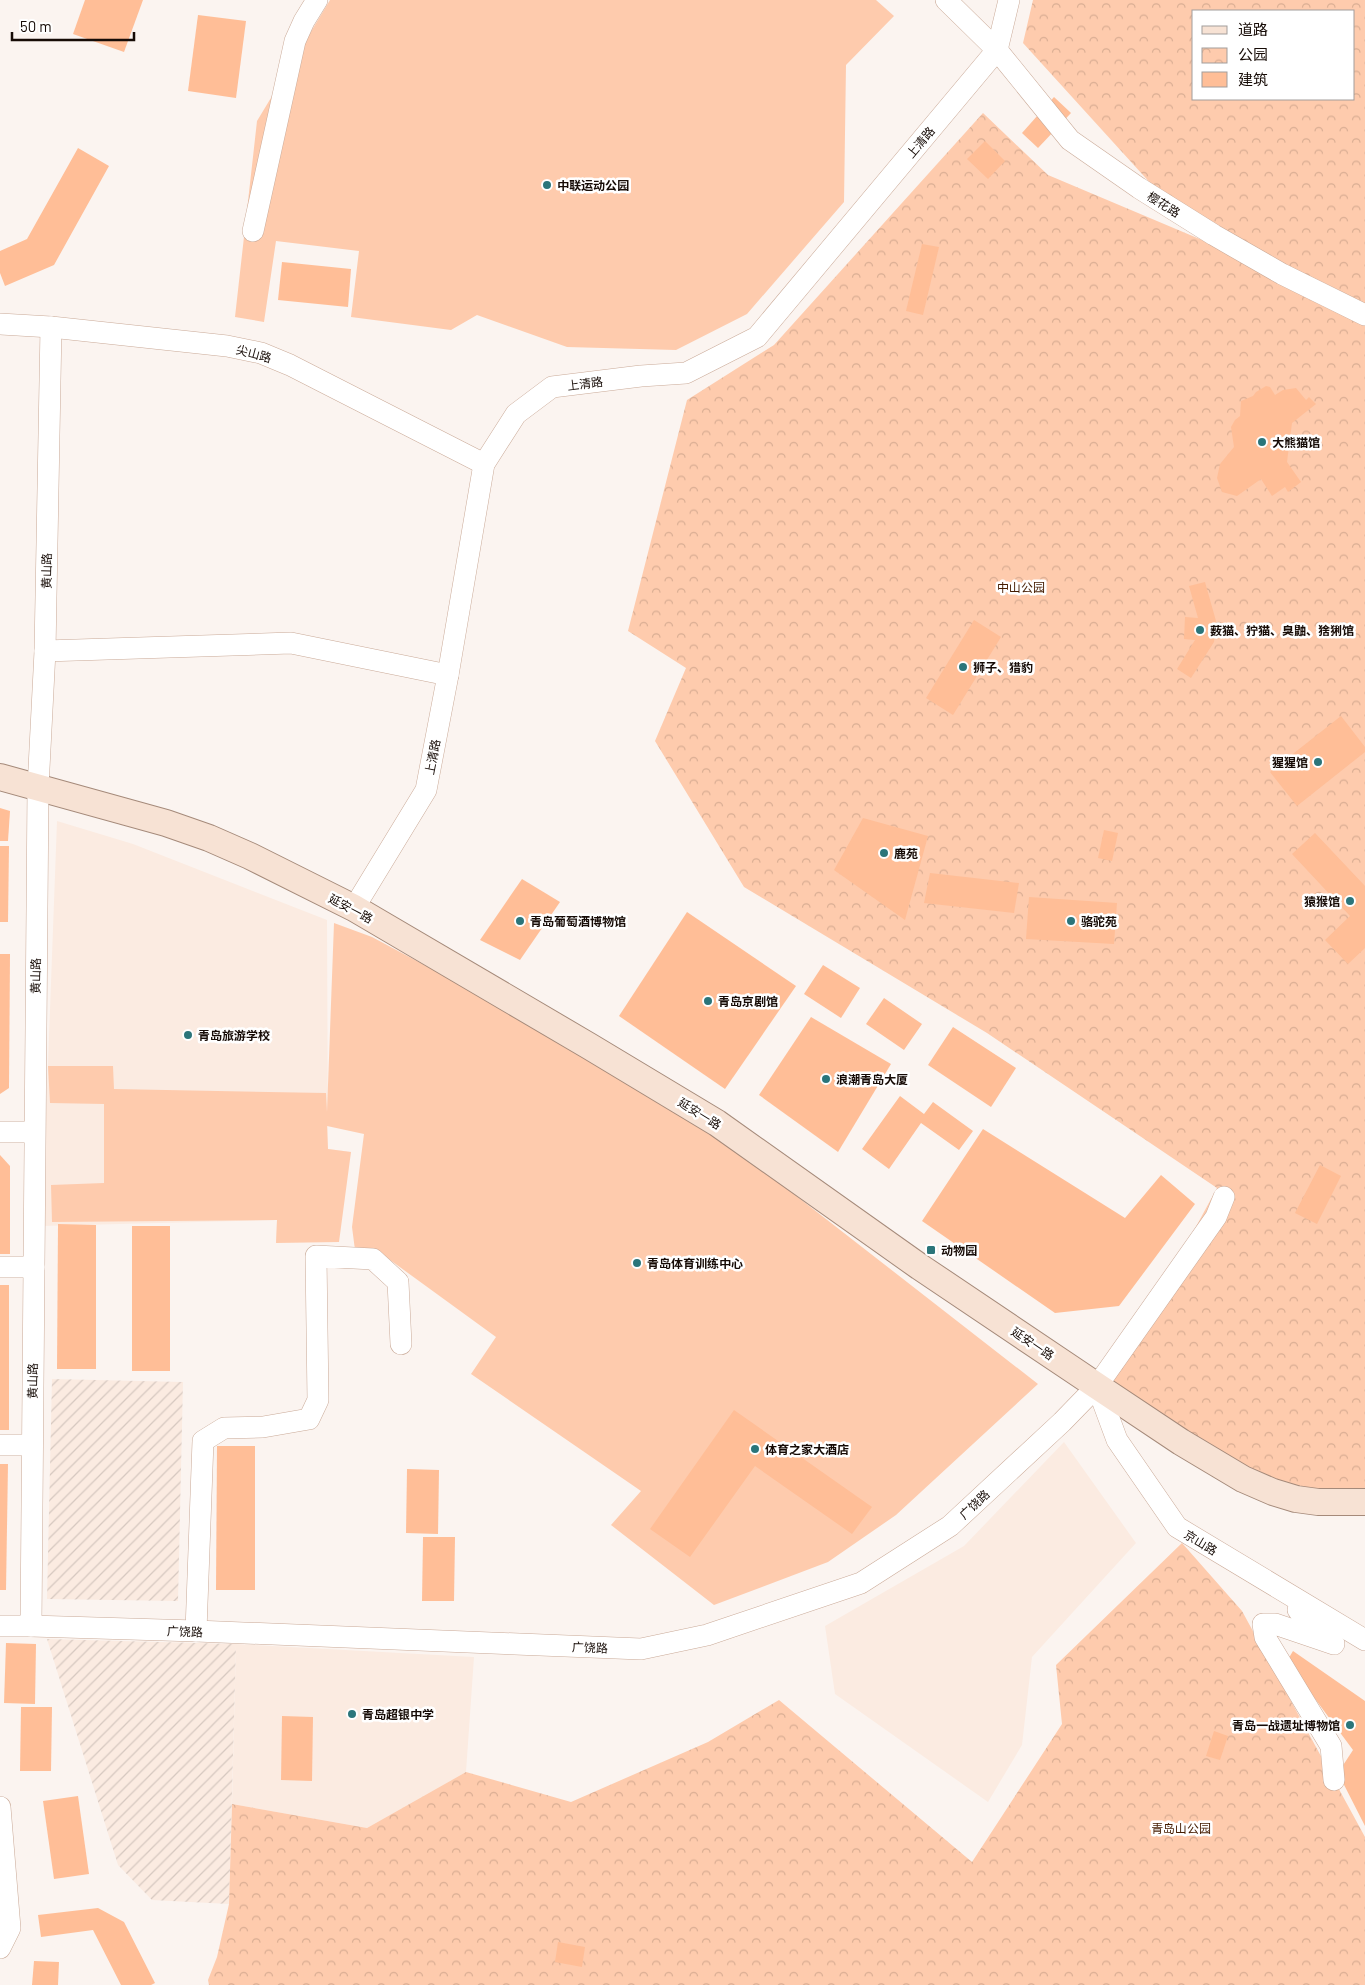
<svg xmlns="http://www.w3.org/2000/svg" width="1365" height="1985" font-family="Barlow,'Noto Sans SC',sans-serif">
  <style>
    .built { fill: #fbebe1 }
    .industrial { fill: url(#industrial-furrows) }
    .grass { fill: #fecbad }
    .park { fill: url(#park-crowns); fill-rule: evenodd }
    .building { fill: #ffbe97 }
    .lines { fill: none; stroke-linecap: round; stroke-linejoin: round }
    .minor-casing { stroke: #caaa98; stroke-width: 22 }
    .major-casing { stroke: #a58a7a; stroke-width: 28 }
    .minor { stroke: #fff; stroke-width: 21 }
    .major { stroke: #f7e2d4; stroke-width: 26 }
    .poi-dot { fill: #2b757a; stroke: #fff; stroke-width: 2 }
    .labels { text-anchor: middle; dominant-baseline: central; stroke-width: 5; stroke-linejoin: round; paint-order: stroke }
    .street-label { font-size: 12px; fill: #160b06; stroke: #fff }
    .poi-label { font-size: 12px; font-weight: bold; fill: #160b06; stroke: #fff; text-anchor: start }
    .park-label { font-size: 12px; fill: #441c00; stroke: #fff }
  </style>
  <defs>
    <pattern id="industrial-furrows" width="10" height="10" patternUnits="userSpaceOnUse" patternTransform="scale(1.25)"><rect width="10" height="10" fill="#fbebe1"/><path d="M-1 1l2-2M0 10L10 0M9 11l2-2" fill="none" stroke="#d6c8c0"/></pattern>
    <pattern id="park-crowns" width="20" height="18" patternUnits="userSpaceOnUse" patternTransform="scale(1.25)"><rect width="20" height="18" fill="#fecbad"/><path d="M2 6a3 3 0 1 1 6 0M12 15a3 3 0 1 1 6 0" fill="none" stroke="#d9ad93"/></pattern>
  </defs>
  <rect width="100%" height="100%" fill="#fbf4f0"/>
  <g class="built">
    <polygon points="57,821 133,844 327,920 328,1149 351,1152 276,1243 277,1220 42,1226"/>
    <polygon points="1064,1442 1136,1543 1032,1657 1022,1745 988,1802 835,1694 825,1626 964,1546"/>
    <polygon points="236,1644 474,1657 466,1772 367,1828 232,1804"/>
  </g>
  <g class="industrial">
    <polygon points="52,1379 183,1382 178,1601 47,1599"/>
    <polygon points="47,1639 236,1644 229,1904 152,1900 118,1865"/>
  </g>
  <g class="grass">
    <polygon points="330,0 876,0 894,16 846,65 844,202 747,314 676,350 567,347 477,315 451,330 351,317 359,251 276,241 264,322 235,317 257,121"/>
    <polygon points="334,923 372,937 514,1013 713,1131 1038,1384 896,1515 828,1562 714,1605 611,1525 641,1491 471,1374 496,1337 375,1249 355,1250 352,1227 364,1134 327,1126 328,1149 351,1152 339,1242 276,1243 277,1220 52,1222 51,1185 104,1183 104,1104 50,1103 48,1066 113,1066 114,1089 326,1093 327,1112"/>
  </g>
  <g class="park">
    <path d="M1033,0H1365V1510L1254,1486L1111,1383L1217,1188L987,1033L744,887L655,741L686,668L628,631L687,400L774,345L983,113L1048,175L1202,240L1023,43ZM1194,11H1354V99H1194Z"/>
    <polygon points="1182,1543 1242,1611 1365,1837 1365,1985 209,1985 208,1980 217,1957 229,1904 232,1804 367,1828 466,1772 571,1802 708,1742 779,1700 972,1862 1062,1724 1056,1665"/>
  </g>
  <g class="building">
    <polygon points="85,0 143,0 124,52 73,34"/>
    <polygon points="198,15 246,21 236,98 188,91"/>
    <polygon points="1054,97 1071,113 1038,148 1022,133"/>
    <polygon points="985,141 1005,161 988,179 967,159"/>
    <polygon points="78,148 109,166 54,265 5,286 0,273 0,251 27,239"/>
    <polygon points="922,244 939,247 923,315 906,311"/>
    <polygon points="282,262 351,269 348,307 278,300"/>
    <polygon points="1266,386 1270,387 1275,395 1283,390 1296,388 1306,400 1309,397 1316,404 1292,423 1287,462 1301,482 1288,492 1285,487 1272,496 1261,479 1237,496 1222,492 1217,478 1220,464 1234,447 1231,427 1235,420 1240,416 1241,401 1253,396 1256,392"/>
    <polygon points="1205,582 1216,621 1214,642 1191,678 1177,669 1195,640 1184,639 1185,617 1198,618 1189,586"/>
    <polygon points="974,620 1001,637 953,715 926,698"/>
    <polygon points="1341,716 1365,747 1365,752 1297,806 1270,772"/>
    <polygon points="0,808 10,811 8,841 0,841"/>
    <polygon points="863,818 928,836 905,920 834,870"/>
    <polygon points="1104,830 1118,833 1112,861 1098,858"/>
    <polygon points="1315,833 1365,886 1365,948 1348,964 1325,940 1350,916 1292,854"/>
    <polygon points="0,846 9,846 8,922 0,922"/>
    <polygon points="930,873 1019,883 1014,913 924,903"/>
    <polygon points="522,879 560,902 520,960 480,940"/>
    <polygon points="1029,897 1117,903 1114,944 1026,939"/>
    <polygon points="687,912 796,986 725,1089 619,1016"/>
    <polygon points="0,954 10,954 9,1088 0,1094"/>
    <polygon points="823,965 860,988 841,1018 804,994"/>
    <polygon points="884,998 922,1024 904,1050 866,1024"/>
    <polygon points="811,1017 891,1064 838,1152 759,1095"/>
    <polygon points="953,1027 1016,1068 991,1107 928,1065"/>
    <polygon points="900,1096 924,1114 933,1102 973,1131 959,1150 921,1123 889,1169 862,1149"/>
    <polygon points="983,1129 1125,1218 1161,1175 1195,1204 1119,1306 1055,1313 922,1221"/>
    <polygon points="0,1155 10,1166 10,1254 0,1254"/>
    <polygon points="1320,1165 1341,1176 1317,1224 1295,1213"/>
    <polygon points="58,1224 96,1225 96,1369 57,1369"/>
    <rect x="132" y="1226" width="38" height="145"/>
    <rect x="0" y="1285" width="9" height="145"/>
    <polygon points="734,1410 872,1507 852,1534 755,1466 690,1557 650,1529"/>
    <polygon points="217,1446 255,1446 255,1590 216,1590"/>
    <polygon points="0,1464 8,1464 6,1590 0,1590"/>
    <polygon points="407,1469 439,1470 438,1534 406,1533"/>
    <polygon points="423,1537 455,1537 454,1601 422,1601"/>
    <polygon points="6,1643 36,1644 35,1704 4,1703"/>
    <polygon points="1293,1651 1365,1701 1365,1826 1338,1773 1353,1750 1287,1661"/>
    <polygon points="21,1707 52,1707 51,1771 20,1771"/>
    <polygon points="282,1716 313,1717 312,1781 281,1780"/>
    <polygon points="1214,1731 1228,1736 1220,1760 1206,1756"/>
    <polygon points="78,1796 89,1874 54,1879 43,1801"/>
    <polygon points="98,1908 124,1922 155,1983 151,1985 121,1985 93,1930 41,1937 38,1915"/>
    <polygon points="558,1942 585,1947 582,1967 555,1962"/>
    <polygon points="34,1961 59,1962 58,1985 32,1985"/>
  </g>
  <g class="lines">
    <defs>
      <g id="minor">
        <polyline points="946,0 997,50 1070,140 1139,188 1214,235 1282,274 1365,315"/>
        <polyline points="253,231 295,41 304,21 317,0"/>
        <polyline points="0,324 51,327 227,346 261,353 290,365 484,464"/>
        <polyline points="45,651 291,643 448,675"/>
        <polyline points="354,908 426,790 448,675 484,464 516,414 552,387 641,376 686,373 757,337 997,50 1009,0"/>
        <polyline points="0,1132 34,1132"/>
        <polyline points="0,1267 34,1267"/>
        <polyline points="1097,1386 1117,1440 1177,1527 1365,1640"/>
        <polyline points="0,1445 31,1445"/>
        <polyline points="1298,1610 1334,1644 1275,1624 1263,1624 1265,1637 1331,1746 1334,1780"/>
        <polyline points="0,1626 31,1626 196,1631 641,1649 707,1635 861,1583 950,1526 1062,1422 1097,1386 1216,1217 1224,1197"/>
        <polyline points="31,1626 38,788 45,651 51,327"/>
        <polyline points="196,1631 203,1441 224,1428 263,1427 309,1419 318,1400 316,1256 373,1259 398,1282 401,1344"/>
        <polyline points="0,1807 10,1928 0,1948"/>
      </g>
      <polyline id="major" points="0,777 166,823 209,838 250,856 354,908 589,1046 717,1123 920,1267 1097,1386 1181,1442 1243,1479 1273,1492 1296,1499 1318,1502 1365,1502"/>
    </defs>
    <use href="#minor" class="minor-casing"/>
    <use href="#major" class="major-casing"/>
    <use href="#minor" class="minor"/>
    <use href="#major" class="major"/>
  </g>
  <g class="poi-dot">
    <circle cx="547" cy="185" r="5"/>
    <circle cx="1262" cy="442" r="5"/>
    <circle cx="1200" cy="630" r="5"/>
    <circle cx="963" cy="667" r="5"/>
    <circle cx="1318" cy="762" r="5"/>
    <circle cx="884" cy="853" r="5"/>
    <circle cx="1350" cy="901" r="5"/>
    <circle cx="520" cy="921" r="5"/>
    <circle cx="1071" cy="921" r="5"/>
    <circle cx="708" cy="1001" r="5"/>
    <circle cx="188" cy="1035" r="5"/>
    <circle cx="826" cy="1079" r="5"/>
    <rect x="926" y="1245" width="10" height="10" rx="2.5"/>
    <circle cx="637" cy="1263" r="5"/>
    <circle cx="755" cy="1449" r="5"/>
    <circle cx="352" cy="1714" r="5"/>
    <circle cx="1350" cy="1725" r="5"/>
  </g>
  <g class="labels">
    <g class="street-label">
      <text transform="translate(920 142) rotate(-50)">上清路</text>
      <text transform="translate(1164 204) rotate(32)">樱花路</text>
      <text transform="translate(254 353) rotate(15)">尖山路</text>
      <text transform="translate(585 383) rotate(-7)">上清路</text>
      <text transform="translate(46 571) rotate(-89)">黄山路</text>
      <text transform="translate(432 757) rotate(-79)">上清路</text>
      <text transform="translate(351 908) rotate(28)">延安一路</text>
      <text transform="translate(35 976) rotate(-89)">黄山路</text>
      <text transform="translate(700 1113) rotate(32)">延安一路</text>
      <text transform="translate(1033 1343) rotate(34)">延安一路</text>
      <text transform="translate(32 1381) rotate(-89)">黄山路</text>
      <text transform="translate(974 1504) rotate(-43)">广饶路</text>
      <text transform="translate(1201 1542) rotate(31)">京山路</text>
      <text transform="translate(185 1631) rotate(2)">广饶路</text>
      <text transform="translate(590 1647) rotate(2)">广饶路</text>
    </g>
    <g class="poi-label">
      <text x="557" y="185">中联运动公园</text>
      <text x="1272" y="442">大熊猫馆</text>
      <text x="1210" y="630">薮猫、狞猫、臭鼬、猞猁馆</text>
      <text x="973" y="667">狮子、猎豹</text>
      <text x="1308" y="762" text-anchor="end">猩猩馆</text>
      <text x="894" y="853">鹿苑</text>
      <text x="1340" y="901" text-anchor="end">猿猴馆</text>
      <text x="530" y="921">青岛葡萄酒博物馆</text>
      <text x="1081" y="921">骆驼苑</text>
      <text x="718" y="1001">青岛京剧馆</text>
      <text x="198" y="1035">青岛旅游学校</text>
      <text x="836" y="1079">浪潮青岛大厦</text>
      <text x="941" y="1250">动物园</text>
      <text x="647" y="1263">青岛体育训练中心</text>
      <text x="765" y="1449">体育之家大酒店</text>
      <text x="362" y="1714">青岛超银中学</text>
      <text x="1340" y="1725" text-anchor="end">青岛一战遗址博物馆</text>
    </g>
    <g class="park-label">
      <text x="1021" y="587">中山公园</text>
      <text x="1181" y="1828">青岛山公园</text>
    </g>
  </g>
  <rect x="1192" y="10" width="162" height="90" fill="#ffffff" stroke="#a29d9b"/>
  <rect x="1202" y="26" width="25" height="8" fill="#f7e2d4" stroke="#a29d9b"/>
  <text x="1238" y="35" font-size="15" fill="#160b06">道路</text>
  <rect x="1202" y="48" width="25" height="15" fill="url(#park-crowns)" stroke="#a29d9b"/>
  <text x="1238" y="60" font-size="15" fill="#160b06">公园</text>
  <rect x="1202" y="72" width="25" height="15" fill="#ffbe97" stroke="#a29d9b"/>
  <text x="1238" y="85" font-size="15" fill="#160b06">建筑</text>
  <path d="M12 32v8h122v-8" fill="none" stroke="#160b06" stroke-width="2.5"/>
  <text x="20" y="32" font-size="15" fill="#160b06" stroke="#ffffff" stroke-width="4" paint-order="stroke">50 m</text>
</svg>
